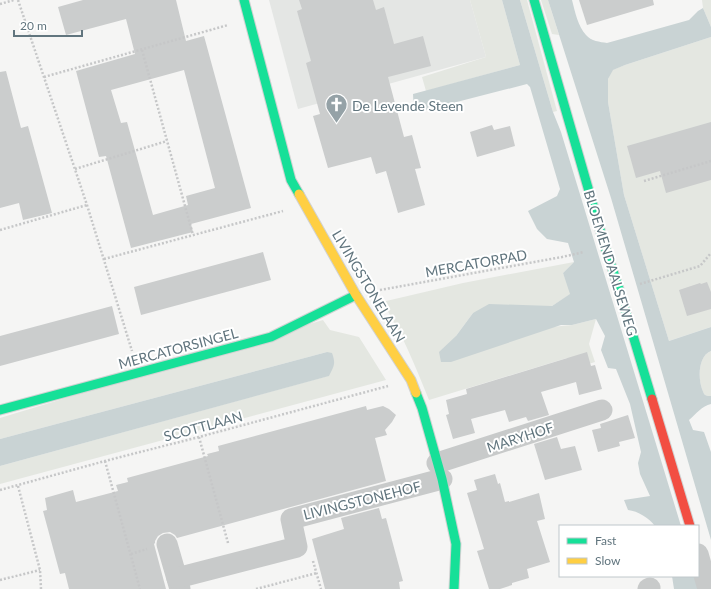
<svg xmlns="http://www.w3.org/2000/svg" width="711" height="589" font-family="Lato,sans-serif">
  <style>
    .built { fill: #e4e6e4 }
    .green { fill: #e4e7e1 }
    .water { fill: #c9d3d4 }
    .building { fill: #cbcdcd; fill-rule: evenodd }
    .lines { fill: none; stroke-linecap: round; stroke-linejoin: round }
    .fast-casing { stroke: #d1d2d2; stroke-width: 11 }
    .slow-casing { stroke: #d1d2d2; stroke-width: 11 }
    .jam-casing { stroke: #d1d2d2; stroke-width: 11 }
    .path { stroke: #c6c7c8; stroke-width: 2.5; stroke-dasharray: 2 2; stroke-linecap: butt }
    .street { stroke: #c8caca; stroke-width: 21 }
    .fast { stroke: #16e098; stroke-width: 9 }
    .slow { stroke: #ffcf43; stroke-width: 9 }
    .jam { stroke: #f24e42; stroke-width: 9 }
    .labels { text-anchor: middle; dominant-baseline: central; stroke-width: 4; stroke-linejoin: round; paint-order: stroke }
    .poi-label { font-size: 14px; fill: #61757e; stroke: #fff; text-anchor: start }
    .street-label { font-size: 14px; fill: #61757e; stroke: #fff }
  </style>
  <rect width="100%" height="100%" fill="#f5f5f4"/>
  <polygon class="built" points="269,0 470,0 486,57 298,109"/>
  <g class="green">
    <polygon points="470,0 502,0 520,65 426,91 422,77 486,57"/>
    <polygon points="520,0 527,0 557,111 553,112"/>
    <polygon points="541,0 548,0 559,35 552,34"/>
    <polygon points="702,0 711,0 711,27 703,8"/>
    <polygon points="711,37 711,327 669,341 624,195 608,102 608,79 612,70 625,65"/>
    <path d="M574,262L563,273L571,294L552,306H539L473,313L456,336L572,325L596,319L589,344L595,362L571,369L567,358L429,400C415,366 402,332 382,302L463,283Z"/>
    <polygon points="323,320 330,330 359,337 386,380 0,484 0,466 328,376 327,352 0,439 0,418"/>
    <path d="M711,351V396C709,396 707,396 705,395C703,393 703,392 702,389C698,378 698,356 711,351Z"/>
  </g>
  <g class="water">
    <path d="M502,0H520L553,112L561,132L681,526H655C649,518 638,511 628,510L624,500L650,496L640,474L638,463L641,452L630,404L616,369L608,368L601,350L605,336L596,319L572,325H561L451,362H441L439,352L456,336L473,313L489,304L552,306L570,294L563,273L574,262L568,243L547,239L537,229L528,211L557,196L560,189L530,87L527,84L414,113L413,94L520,65Z"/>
    <path d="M548,0H572C575,12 578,26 586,35C591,41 600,42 607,43L689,20L698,11L703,8L711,27V37L625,65L613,70L608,79V102L624,195L669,341L711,327V351C698,356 698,378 702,389C703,391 703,393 705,395C707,396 709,396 711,396V404C702,406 696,414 689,420L693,430L704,432L711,452V540L611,198Z"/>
    <path d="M327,352L332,353C336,364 334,366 329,376L0,466V439Z"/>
    <polygon points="672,576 695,576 699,589 674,589"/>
  </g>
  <g class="building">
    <path d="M83,0H176L186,41L204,36L251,208L191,224L193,232L131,248L106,156L99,157L76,71L135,54L126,19L66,35L58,7ZM184,70L215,188L186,196L188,205L153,215L127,122L121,123L111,90Z"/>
    <polygon points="299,0 373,0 376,10 384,7 394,44 423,36 431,66 388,77 404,137 412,135 421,168 415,169 425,205 398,213 386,171 376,174 371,157 328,168 313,116 320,114 306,63 311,61 297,11 302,9"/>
    <polygon points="579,0 653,0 654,5 587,25"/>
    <polygon points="6,71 21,128 28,126 52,213 23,220 19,203 0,208 0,72"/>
    <polygon points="711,122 711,180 666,193 660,171 636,178 627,146"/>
    <polygon points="492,125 494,130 510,126 515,146 477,157 470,132"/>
    <polygon points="263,252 271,280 141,315 134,287"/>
    <polygon points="707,282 711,292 711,309 687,316 679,290 700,283 701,284"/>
    <polygon points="112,306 119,334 0,366 0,336"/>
    <polygon points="587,352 591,366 595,365 602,389 579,395 576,382 541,392 549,415 528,421 526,417 509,422 505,410 471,419 475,433 453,439 446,415 449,414 446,400 467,394 466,389"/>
    <polygon points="366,406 367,410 383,406 389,409 396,415 392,422 385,430 387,435 375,438 386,481 177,538 175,535 170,532 163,533 158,536 155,541 155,543 154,544 166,589 69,589 65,573 60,574 43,511 47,510 45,498 73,490 76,502 118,491 116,485 128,482 127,478 208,456 207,454 219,451 218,446"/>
    <polygon points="628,415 635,438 619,442 620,446 598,452 592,430 601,428 600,424"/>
    <polygon points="557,437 561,449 575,446 582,470 545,480 534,444"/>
    <polygon points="495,474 498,484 500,483 505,502 509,501 509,502 539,493 545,519 537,521 550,562 527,569 529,578 512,583 512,585 500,589 489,589 477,551 484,549 467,493 477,490 474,480"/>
    <polygon points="379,508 382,519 386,518 403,581 399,582 400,589 325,589 312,539 344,529 341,518"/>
  </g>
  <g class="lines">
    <defs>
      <g id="fast">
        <polyline points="244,0 291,180 299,194"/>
        <polyline points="534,0 605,247 619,289 652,399"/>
        <polyline points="416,393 422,408 442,479 456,544 454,589"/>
        <polyline points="0,410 271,337 356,295"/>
      </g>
      <polyline id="slow" points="299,194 356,295 411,380 416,393"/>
      <polyline id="jam" points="652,399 690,526"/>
    </defs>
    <use href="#fast" class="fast-casing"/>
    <use href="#slow" class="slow-casing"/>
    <use href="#jam" class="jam-casing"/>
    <g class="path">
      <polyline points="18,0 87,205 132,351"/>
      <polyline points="0,4 14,0"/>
      <polyline points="142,50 193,235"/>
      <polyline points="44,77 228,25"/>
      <polyline points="75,169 167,141"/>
      <polyline points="644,181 711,161"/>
      <polyline points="0,230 87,205"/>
      <polyline points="104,259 283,211"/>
      <polyline points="640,284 700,266 711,253"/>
      <polyline points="380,290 562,257 584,252"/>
      <polyline points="199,437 228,543"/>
      <polyline points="105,461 140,589"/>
      <polyline points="18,486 40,570 41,589"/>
      <polyline points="0,490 105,461 199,437 388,386"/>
      <polyline points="131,554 147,549"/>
      <polyline points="313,561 321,589"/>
      <polyline points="0,580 40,570"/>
      <polyline points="256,589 317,573"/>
    </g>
    <g class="street">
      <polyline points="437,463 602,410"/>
      <polyline points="167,544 180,589"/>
      <polyline points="698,554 708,589"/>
      <polyline points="177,578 297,547 291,519 442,479"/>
      <polyline points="648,589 650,588"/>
    </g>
    <use href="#fast" class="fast"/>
    <use href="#slow" class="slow"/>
    <use href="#jam" class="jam"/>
  </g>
  <defs>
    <symbol id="church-pin" viewBox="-11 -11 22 30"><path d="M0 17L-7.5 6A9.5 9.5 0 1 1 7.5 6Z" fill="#95a2a7" stroke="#fff"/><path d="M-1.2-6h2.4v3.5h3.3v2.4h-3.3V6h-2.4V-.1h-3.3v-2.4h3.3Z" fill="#fff"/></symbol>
  </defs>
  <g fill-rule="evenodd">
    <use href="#church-pin" x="324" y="92" width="25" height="34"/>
  </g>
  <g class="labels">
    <g class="poi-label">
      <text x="352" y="105">De Levende Steen</text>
    </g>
    <g class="street-label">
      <text transform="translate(476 263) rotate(-10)">MERCATORPAD</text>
      <text transform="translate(611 263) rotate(73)">BLOEMENDAALSEWEG</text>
      <text transform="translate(369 286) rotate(59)">LIVINGSTONELAAN</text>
      <text transform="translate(178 348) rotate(-15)">MERCATORSINGEL</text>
      <text transform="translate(203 426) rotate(-15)">SCOTTLAAN</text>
      <text transform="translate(520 437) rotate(-18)">MARYHOF</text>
      <text transform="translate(362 500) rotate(-14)">LIVINGSTONEHOF</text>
    </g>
  </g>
  <rect x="559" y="525" width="140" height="52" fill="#ffffff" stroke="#c0c8cb"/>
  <rect x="567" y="538" width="20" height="6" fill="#16e098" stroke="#c0c8cb"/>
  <text x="595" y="545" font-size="12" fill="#61757e">Fast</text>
  <rect x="567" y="558" width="20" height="6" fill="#ffcf43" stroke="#c0c8cb"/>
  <text x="595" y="565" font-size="12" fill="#61757e">Slow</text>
  <path d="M14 30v6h68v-6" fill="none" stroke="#61757e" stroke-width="2"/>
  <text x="20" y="30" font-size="12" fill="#61757e" stroke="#ffffff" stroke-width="3" paint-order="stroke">20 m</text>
</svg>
